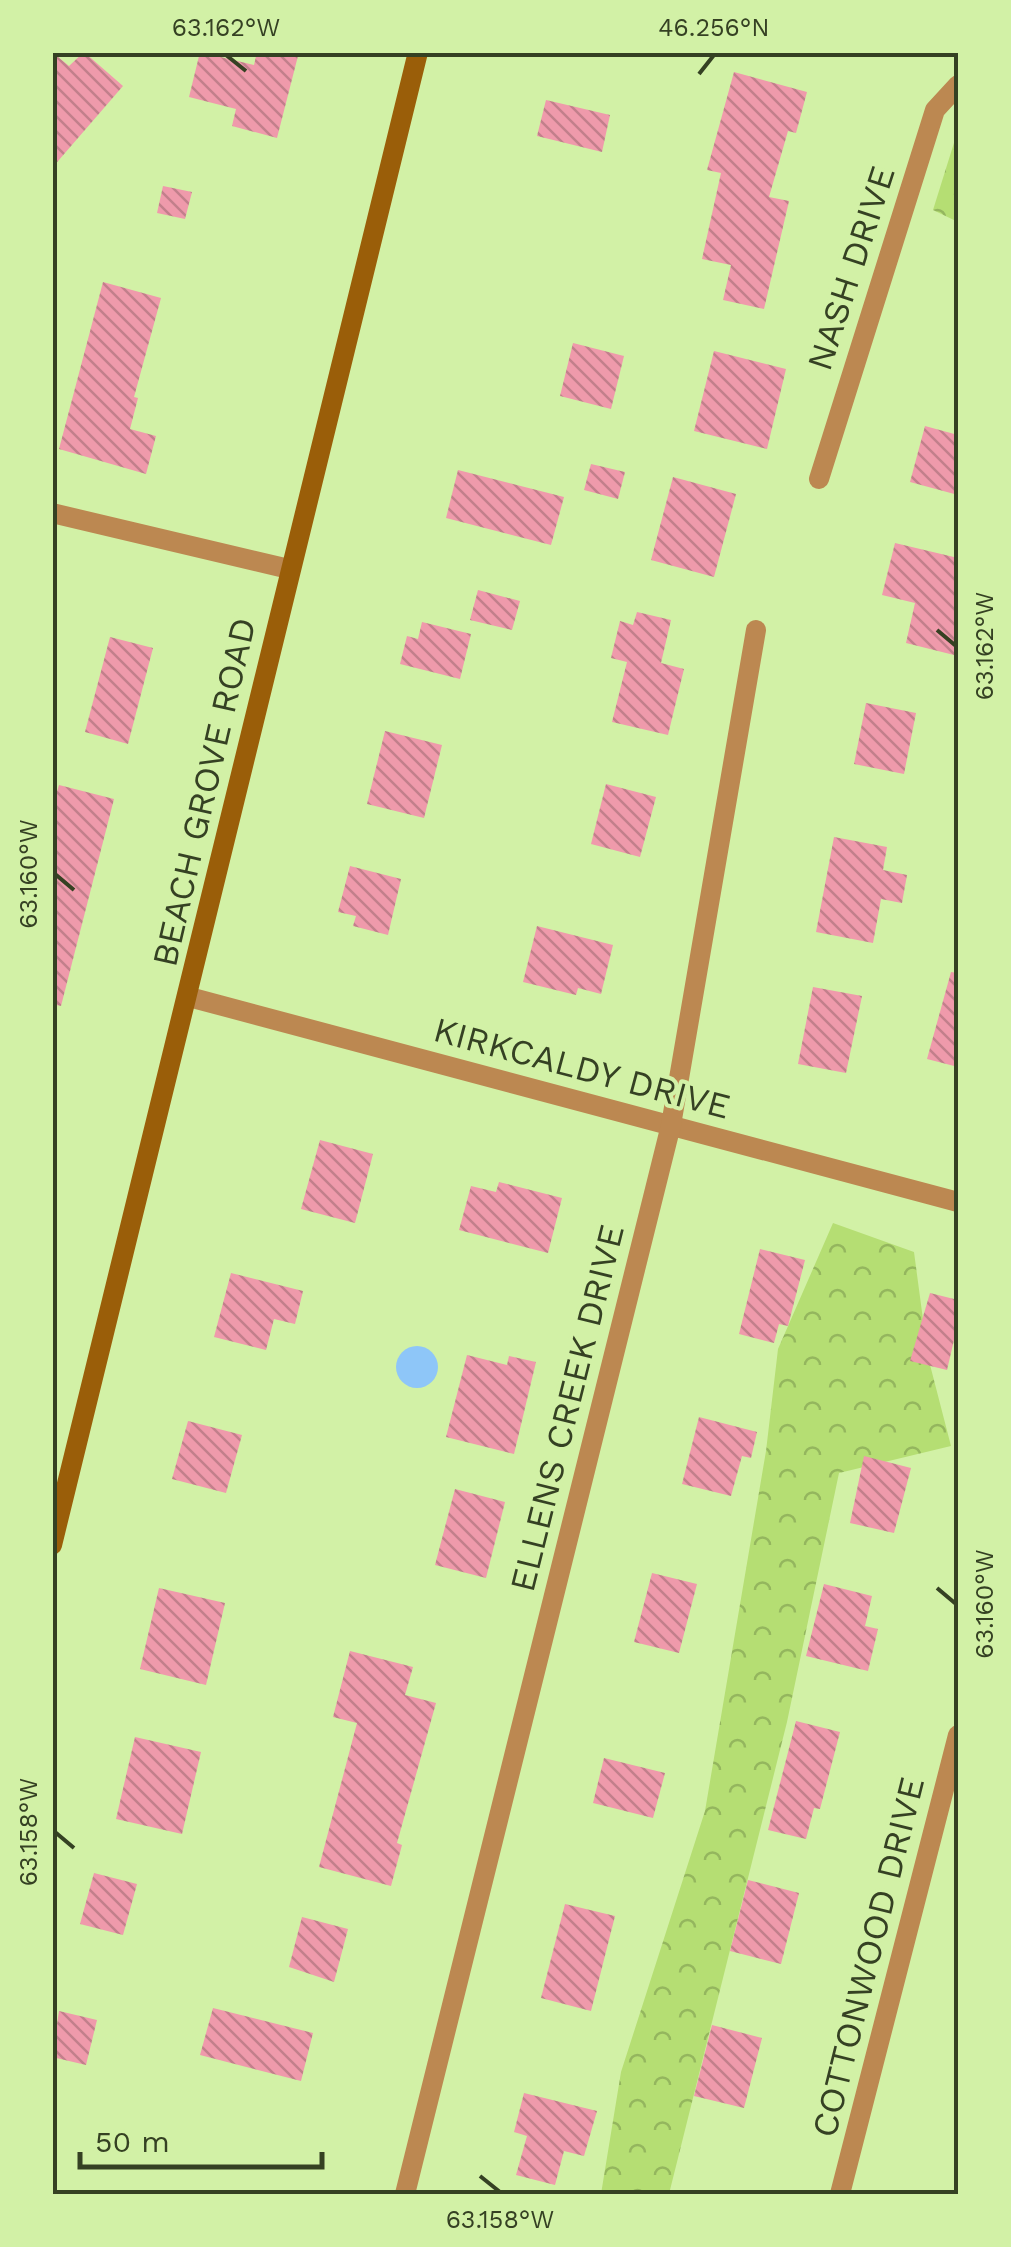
<svg xmlns="http://www.w3.org/2000/svg" width="1011" height="2247" font-family="'Work Sans',sans-serif">
  <style>
    .forest { fill: url(#forest-crowns) }
    .water { fill: #8ec6f8 }
    .building { fill: url(#building-back-hatch) }
    .lines { fill: none; stroke-linecap: round; stroke-linejoin: round }
    .street { stroke: #bc8851; stroke-width: 20 }
    .secondary { stroke: #9a5e09; stroke-width: 20 }
    .ticks { fill: none; stroke: #354123; stroke-width: 4 }
    .labels { text-anchor: middle; dominant-baseline: central; stroke-width: 8; stroke-linejoin: round; paint-order: stroke }
    .street-label { font-size: 35px; fill: #354123; stroke: #d2f1a6 }
    .neatline { fill: none; stroke: #354123; stroke-width: 4 }
    .ticks-label { font-size: 25px; text-anchor: middle; fill: #354123 }
  </style>
  <defs>
    <pattern id="forest-crowns" width="20" height="18" patternUnits="userSpaceOnUse" patternTransform="scale(2.5)"><rect width="20" height="18" fill="#b5de73"/><path d="M2 6a3 3 0 1 1 6 0M12 15a3 3 0 1 1 6 0" fill="none" stroke="#94b65e"/></pattern>
    <pattern id="building-back-hatch" width="6" height="6" patternUnits="userSpaceOnUse" patternTransform="scale(2.5)"><rect width="6" height="6" fill="#ef9aab"/><path d="M-1 5l2 2M0 0l6 6M5-1l2 2" fill="none" stroke="#c27f8b"/></pattern>
  </defs>
  <rect width="100%" height="100%" fill="#d2f1a6"/>
  <g class="forest">
    <polygon points="958,130 958,222 933,210"/>
    <polygon points="833,1223 914,1252 928,1357 951,1446 839,1473 787,1722 669,2194 601,2194 621,2072 705,1811 766,1451 778,1349"/>
  </g>
  <circle class="water" cx="417" cy="1367" r="21"/>
  <g class="building">
    <polygon points="52,52 69,66 84,52 123,86 52,168"/>
    <polygon points="200,52 254,65 257,52 299,52 277,138 232,126 236,109 189,97"/>
    <polygon points="734,72 807,92 796,133 788,131 769,197 789,201 764,309 723,300 731,265 702,259 721,173 707,170"/>
    <polygon points="546,100 610,115 602,152 537,136"/>
    <polygon points="163,186 192,192 185,219 157,213"/>
    <polygon points="103,282 161,298 134,397 138,398 130,429 156,436 146,474 59,449"/>
    <polygon points="573,343 624,356 611,409 560,396"/>
    <polygon points="714,351 786,369 767,449 694,431"/>
    <polygon points="925,426 958,435 958,495 910,482"/>
    <polygon points="591,464 625,472 618,499 584,490"/>
    <polygon points="458,470 564,497 551,545 446,518"/>
    <polygon points="673,477 736,494 714,577 651,560"/>
    <polygon points="895,543 958,558 958,656 906,643 915,603 882,595"/>
    <polygon points="478,590 520,601 512,630 470,620"/>
    <polygon points="637,612 671,620 661,663 684,669 668,735 612,722 627,662 611,658 620,621 633,625"/>
    <polygon points="422,622 471,634 460,679 400,664 407,636 418,639"/>
    <polygon points="110,637 153,648 128,744 85,732"/>
    <polygon points="866,703 916,713 904,774 854,764"/>
    <polygon points="385,731 442,745 424,818 367,804"/>
    <polygon points="606,784 656,797 640,857 591,844"/>
    <polygon points="59,785 114,799 61,1006 52,1004 52,808"/>
    <polygon points="834,837 887,847 883,870 907,875 902,903 881,899 873,943 816,932"/>
    <polygon points="350,866 401,879 388,935 353,926 356,916 338,912"/>
    <polygon points="537,926 613,945 601,994 578,988 576,995 523,982"/>
    <polygon points="951,972 958,973 958,1067 927,1059"/>
    <polygon points="813,987 862,996 846,1073 798,1064"/>
    <polygon points="320,1140 373,1154 355,1223 301,1209"/>
    <polygon points="499,1182 562,1198 548,1253 459,1230 471,1186 496,1192"/>
    <polygon points="760,1249 805,1260 788,1326 779,1324 774,1343 739,1334"/>
    <polygon points="231,1273 303,1291 295,1324 274,1319 266,1350 214,1337"/>
    <polygon points="930,1293 958,1300 958,1323 947,1370 910,1361"/>
    <polygon points="467,1355 507,1365 509,1356 536,1362 514,1454 446,1437"/>
    <polygon points="699,1417 757,1432 751,1458 742,1456 731,1496 682,1484"/>
    <polygon points="188,1421 242,1435 226,1493 172,1479"/>
    <polygon points="864,1456 911,1468 894,1533 850,1523"/>
    <polygon points="455,1489 505,1502 486,1578 435,1565"/>
    <polygon points="652,1573 697,1584 679,1653 634,1642"/>
    <polygon points="824,1584 872,1596 865,1626 878,1629 868,1671 806,1656"/>
    <polygon points="159,1588 225,1603 206,1685 140,1669"/>
    <polygon points="350,1651 413,1667 405,1695 436,1703 397,1843 402,1845 391,1886 319,1867 357,1723 333,1717"/>
    <polygon points="796,1721 840,1732 820,1809 814,1808 806,1839 768,1830"/>
    <polygon points="135,1737 201,1752 182,1834 116,1819"/>
    <polygon points="604,1758 665,1773 653,1818 593,1803"/>
    <polygon points="94,1873 137,1884 123,1935 80,1924"/>
    <polygon points="748,1880 799,1893 781,1964 730,1951"/>
    <polygon points="565,1904 615,1916 591,2011 541,1998"/>
    <polygon points="302,1917 348,1929 334,1982 289,1967"/>
    <polygon points="213,2008 313,2033 301,2081 200,2055"/>
    <polygon points="59,2011 97,2020 86,2065 52,2057"/>
    <polygon points="712,2025 762,2038 744,2108 694,2096"/>
    <polygon points="524,2093 597,2111 584,2156 564,2151 555,2185 516,2175 527,2136 514,2132"/>
  </g>
  <g class="lines">
    <g class="street">
      <polyline points="819,479 935,110 958,85"/>
      <polyline points="52,513 289,569"/>
      <polyline points="189,997 958,1202"/>
      <polyline points="405,2194 671,1125 756,630"/>
      <polyline points="840,2194 958,1735"/>
    </g>
    <polyline class="secondary" points="52,1545 418,52"/>
  </g>
  <path class="ticks" d="M226,55L246,71M699,74L714,55M937,630L956,646M55,874L74,890M937,1588L956,1604M55,1832L74,1848M480,2176L500,2192"/>
  <g class="labels">
    <g class="street-label">
      <text transform="translate(851 268) rotate(-72)">NASH DRIVE</text>
      <text transform="translate(204 792) rotate(-77)">BEACH GROVE ROAD</text>
      <text transform="translate(582 1068) rotate(15)">KIRKCALDY DRIVE</text>
      <text transform="translate(567 1408) rotate(-76)">ELLENS CREEK DRIVE</text>
      <text transform="translate(868 1957) rotate(-76)">COTTONWOOD DRIVE</text>
    </g>
  </g>
  <rect width="1011" height="2247" fill="none" stroke="#d2f1a6" stroke-width="110"/>
  <path d="M80 2152v15h242v-15" fill="none" stroke="#354123" stroke-width="5"/>
  <text x="95" y="2152" font-size="30" fill="#354123" stroke="#d2f1a6" stroke-width="8" paint-order="stroke">50 m</text>
  <rect x="55" y="55" width="901" height="2137" class="neatline"/>
  <g class="ticks-label">
    <text x="226" y="36">63.162°W</text>
    <text x="714" y="36">46.256°N</text>
    <text transform="translate(984 646) rotate(-90)" y="9">63.162°W</text>
    <text transform="translate(28 874) rotate(-90)" y="9">63.160°W</text>
    <text transform="translate(984 1604) rotate(-90)" y="9">63.160°W</text>
    <text transform="translate(28 1832) rotate(-90)" y="9">63.158°W</text>
    <text x="500" y="2228">63.158°W</text>
  </g>
</svg>
